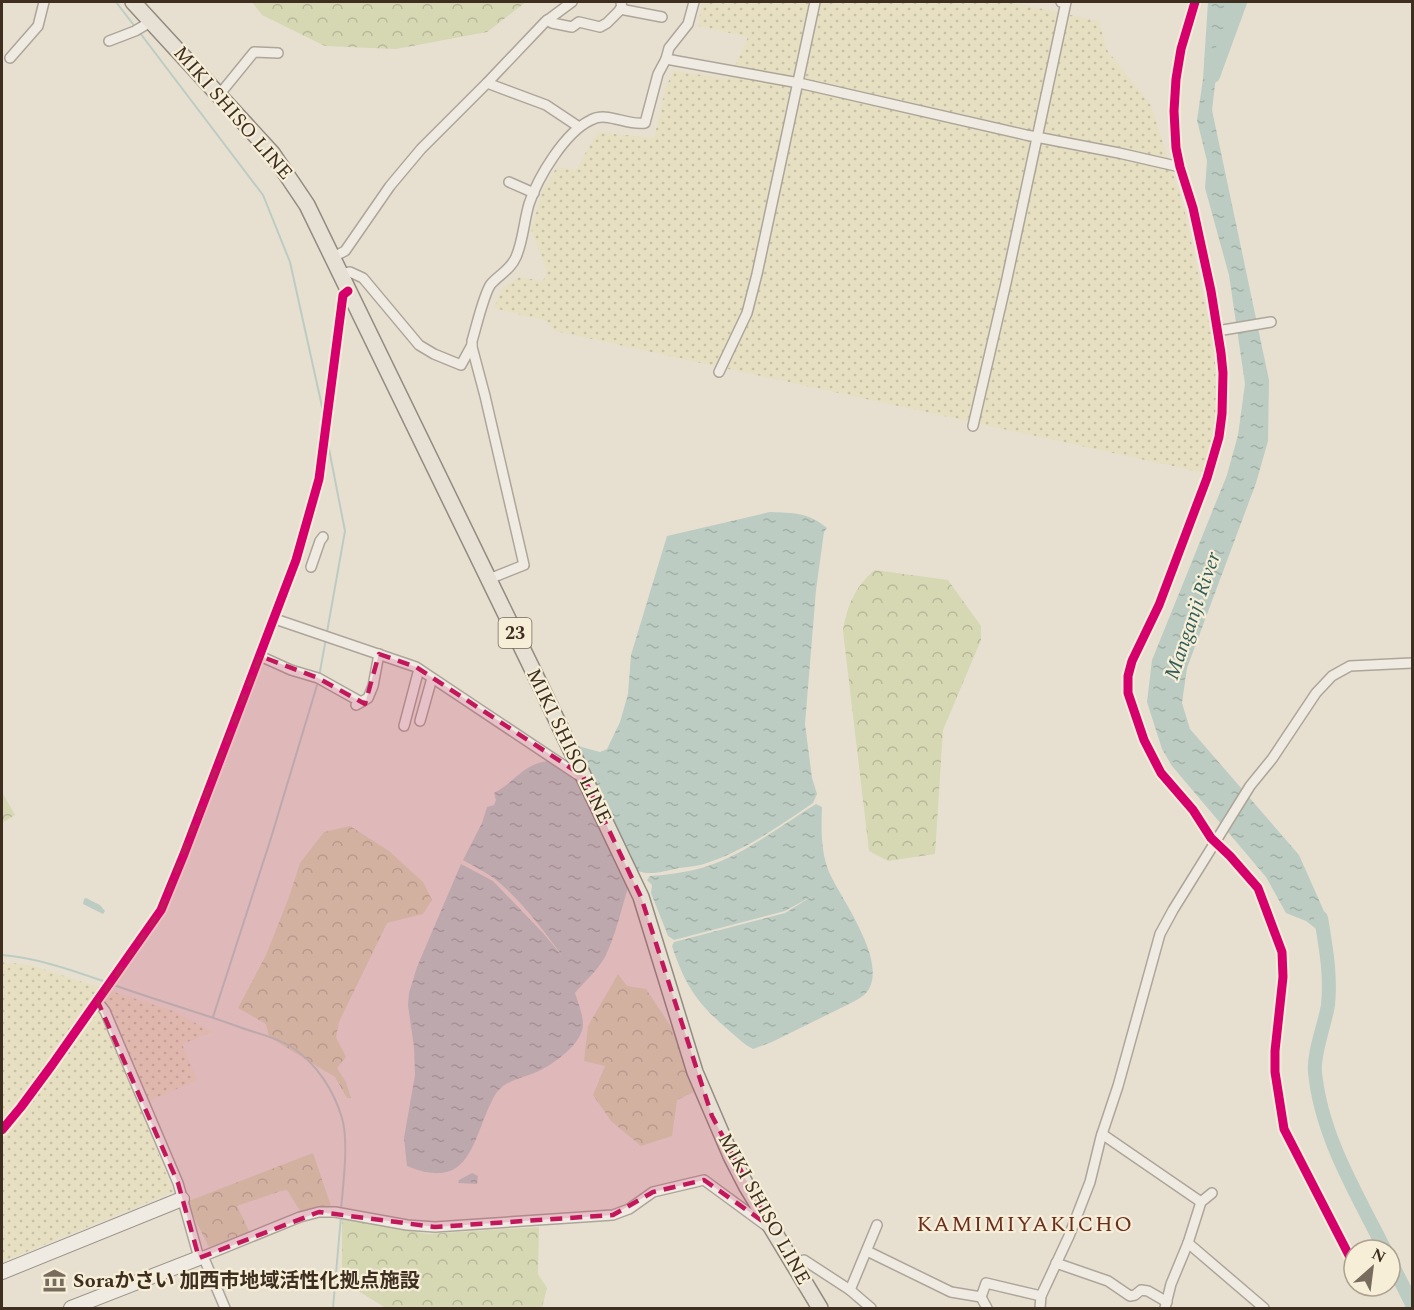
<svg xmlns="http://www.w3.org/2000/svg" width="1414" height="1310" font-family="Spectral,'Noto Sans JP',serif">
  <style>
    .farmland { fill: url(#farmland-dots) }
    .forest { fill: url(#forest-crowns) }
    .water { fill: url(#water-ripples) }
    .lines { fill: none; stroke-linecap: round; stroke-linejoin: round }
    .stream { stroke: #bcccc2; stroke-width: 2 }
    .river { stroke: #bcccc2; stroke-width: 14 }
    .street-casing { stroke: #ada599; stroke-width: 12 }
    .secondary-casing { stroke: #9c958a; stroke-width: 16 }
    .primary-casing { stroke: #928b80; stroke-width: 18 }
    .street { stroke: #efebe3; stroke-width: 9 }
    .secondary { stroke: #efebe3; stroke-width: 14 }
    .primary { stroke: #e6e1d4; stroke-width: 15 }
    .cycleway-casing { stroke: #f7eed8; stroke-width: 13 }
    .cycleway { stroke: #d6006c; stroke-width: 9 }
    .marked { fill: #c2185b; fill-opacity: 0.2; stroke: #c2185b; stroke-width: 4.5; stroke-dasharray: 12 8; stroke-linejoin: round }
    .labels { text-anchor: middle; dominant-baseline: central; stroke-width: 4.5; stroke-linejoin: round; paint-order: stroke }
    .shield { fill: #f7eed8; stroke: #756857; stroke-width: 1.5 }
    .shield-label { font-size: 18px; font-weight: bold; fill: #3d2e20 }
    .street-label { font-size: 20px; fill: #3d2e20; stroke: #f7eed8 }
    .poi-label { font-size: 20px; font-weight: bold; fill: #3d2e20; stroke: #f7eed8; text-anchor: start }
    .water-label { font-size: 21px; font-style: italic; fill: #2f5d5a; stroke: #f7eed8 }
    .quarter-label { font-size: 22px; letter-spacing: 1.5px; fill: #6b2e1e; stroke: #f7eed8 }
  </style>
  <defs>
    <pattern id="farmland-dots" width="8" height="8" patternUnits="userSpaceOnUse" patternTransform="scale(1.5)"><rect width="8" height="8" fill="#e6dfc2"/><path d="M2 2h.1M6 6h.1" fill="none" stroke="#c6c0a6" stroke-width="1.8" stroke-linecap="round"/></pattern>
    <pattern id="forest-crowns" width="20" height="18" patternUnits="userSpaceOnUse" patternTransform="scale(1.5)"><rect width="20" height="18" fill="#d6d7b3"/><path d="M2 6a3 3 0 1 1 6 0M12 15a3 3 0 1 1 6 0" fill="none" stroke="#b9b99a"/></pattern>
    <pattern id="water-ripples" width="26" height="14" patternUnits="userSpaceOnUse" patternTransform="scale(1.5)"><rect width="26" height="14" fill="#bcccc2"/><path d="M2 4q2-2 4 0t4 0M15 11q2-2 4 0t4 0" fill="none" stroke="#a2b0a6"/></pattern>
  </defs>
  <rect width="100%" height="100%" fill="#e7e0d1"/>
  <g class="farmland">
    <polygon points="702,2 1010,2 1099,21 1107,50 1151,105 1184,208 1215,351 1216,424 1204,473 555,331 546,321 494,308 502,289 519,277 543,281 547,272 531,229 543,189 557,167 576,170 597,132 654,138 666,86 674,71 729,79 748,37 698,26"/>
    <polygon points="2,962 30,965 173,1011 212,1032 182,1044 197,1080 140,1105 173,1192 2,1262"/>
  </g>
  <g class="forest">
    <polygon points="252,2 526,2 487,32 396,49 325,46 262,15"/>
    <path d="M875,570L948,580L981,626V640L943,730L935,854L888,861L869,851L843,631C847,606 855,586 875,570Z"/>
    <polygon points="2,792 15,815 2,823"/>
    <polygon points="350,826 389,851 423,882 432,900 423,914 387,923 339,1022 336,1037 346,1057 337,1068 346,1082 351,1098 347,1098 335,1077 269,1037 266,1024 238,1008 266,955 289,897 300,863 324,832"/>
    <polygon points="618,974 627,986 646,989 672,1028 680,1045 694,1092 677,1100 672,1136 641,1146 611,1121 593,1095 605,1066 584,1061 588,1026"/>
    <polygon points="313,1153 332,1209 302,1214 287,1190 281,1191 237,1206 250,1233 209,1247 186,1202"/>
    <polygon points="342,1219 428,1234 539,1227 538,1274 547,1288 542,1308 386,1308 358,1291 342,1277"/>
  </g>
  <g class="water">
    <polygon points="1208,2 1247,2 1219,51 1212,110 1269,380 1268,441 1256,483 1187,668 1182,703 1190,729 1299,855 1327,918 1330,933 1324,935 1306,921 1286,913 1266,877 1172,766 1162,749 1147,702 1152,660 1227,475 1238,435 1245,384 1229,275 1205,188 1207,161 1197,120 1203,79"/>
    <path d="M770,512C794,513 808,512 827,528L824,532L816,590L805,724L812,778L817,794L813,803C779,826 746,850 707,863C698,866 689,867 679,868C665,871 652,876 638,871L578,746L600,752L607,749L620,722L628,694L631,655L667,536Z"/>
    <path d="M548,761L576,779L629,885C621,909 616,935 605,957C597,971 585,981 575,993C578,1002 583,1015 583,1024C583,1043 556,1062 541,1070C529,1076 513,1079 503,1086C495,1092 492,1101 488,1109C470,1153 464,1189 407,1166L404,1138L415,1075L414,1047L408,1005L409,993L417,967L461,864L493,881L543,933L563,957C545,932 520,899 495,879C486,872 473,866 463,860L482,823L487,807L494,805L496,800L494,793C515,782 523,764 548,761Z"/>
    <path d="M816,804L822,807C821,828 821,853 829,872C841,899 886,958 869,989C865,996 857,1000 851,1003L772,1042L753,1049L746,1045C706,1011 689,998 672,946L674,942L785,913L814,895L785,911L674,940L668,936L651,893L652,885L647,880L650,876C667,875 688,872 705,867C746,854 780,826 816,804Z"/>
    <polygon points="86,898 100,905 105,911 103,914 83,904 84,899"/>
    <polygon points="472,1173 478,1176 477,1184 458,1183 459,1180"/>
  </g>
  <g class="lines">
    <g class="stream">
      <polyline points="116,2 136,28"/>
      <polyline points="140,33 263,195 290,262 323,411"/>
      <polyline points="327,632 345,531 328,444"/>
      <polyline points="319,677 326,638"/>
      <path d="M2,955C38,958 71,970 106,982"/>
      <path d="M111,984C155,1000 199,1012 242,1028C259,1034 279,1038 293,1048C317,1064 334,1091 342,1118C349,1142 343,1185 341,1210"/>
      <polyline points="213,1017 271,838 318,682"/>
      <polyline points="333,1308 341,1216"/>
    </g>
    <g class="river">
      <polyline points="1213,76 1240,2"/>
      <path d="M1321,918C1326,948 1331,975 1328,1005C1325,1024 1313,1054 1315,1072C1321,1136 1357,1194 1385,1250"/>
      <polyline points="1390,1260 1412,1304"/>
    </g>
    <defs>
      <g id="street">
        <polyline points="620,9 662,17"/>
        <polyline points="547,20 552,23 572,27 579,22 600,27 607,23 622,8 621,2"/>
        <polyline points="109,41 135,31 152,21"/>
        <polyline points="10,58 38,26 44,2"/>
        <polyline points="666,59 799,83 1026,135 1119,153 1180,167"/>
        <polyline points="487,83 546,105 579,127"/>
        <polyline points="219,95 254,52 278,53"/>
        <polyline points="509,182 534,193"/>
        <polyline points="333,257 345,251 390,186 421,149 487,83 545,22 572,2"/>
        <polyline points="340,274 350,272 363,278 419,345 434,354 461,365 472,345"/>
        <polyline points="1217,331 1271,322"/>
        <polyline points="719,372 747,313 757,274 815,2"/>
        <polyline points="973,426 1006,283 1066,2 1061,2"/>
        <polyline points="311,567 320,541 323,537"/>
        <path d="M489,579L524,565L485,396L472,347V341C476,328 484,293 491,284C499,275 511,269 516,257C523,241 524,221 529,204C538,177 565,132 591,120C607,111 627,126 645,123L658,74L666,59L669,48L688,24L694,2"/>
        <polyline points="275,619 416,667 578,775 582,776"/>
        <polyline points="260,656 291,670 318,678 361,702"/>
        <polyline points="356,705 368,698 373,686 379,654"/>
        <polyline points="420,721 432,678"/>
        <polyline points="404,726 419,669"/>
        <polyline points="98,1002 105,1011 178,1183 199,1258 300,1217 319,1212 335,1212 407,1225 435,1227 613,1215 629,1209 653,1192 704,1180 768,1227"/>
        <polyline points="2,1130 21,1107 52,1065 161,910 184,854 296,560 319,479 343,295 348,291"/>
        <polyline points="1102,1134 1201,1202"/>
        <polyline points="1188,1243 1264,1308"/>
        <polyline points="867,1251 951,1292 981,1297 986,1283 1041,1296"/>
        <polyline points="203,1256 225,1308"/>
        <polyline points="1056,1263 1108,1281 1130,1296 1135,1295 1141,1290 1148,1291 1167,1302"/>
        <polyline points="794,1264 804,1260 850,1290 871,1308"/>
        <polyline points="850,1290 877,1225"/>
        <polyline points="981,1297 987,1308"/>
        <polyline points="1040,1308 1041,1296 1069,1236 1090,1182 1101,1137 1118,1086 1160,934 1173,910 1250,786 1272,759 1316,693 1332,676 1350,666 1412,663"/>
        <polyline points="1165,1308 1171,1284 1188,1243 1201,1202 1212,1193"/>
      </g>
      <g id="secondary">
        <polyline points="2,1272 182,1199"/>
        <polyline points="71,1308 199,1258"/>
      </g>
      <polyline id="primary" points="133,2 272,153 307,205 541,687 641,897 695,1072 731,1156 747,1187 820,1308"/>
    </defs>
    <use href="#street" class="street-casing"/>
    <use href="#secondary" class="secondary-casing"/>
    <use href="#primary" class="primary-casing"/>
    <use href="#street" class="street"/>
    <use href="#secondary" class="secondary"/>
    <use href="#primary" class="primary"/>
    <defs>
      <g id="cycleway">
        <polyline points="1195,2 1181,49 1176,79 1174,111 1176,148 1180,167 1193,208 1211,291 1221,353 1223,373 1222,414 1219,437 1207,478 1159,605 1132,661 1128,676 1128,693 1144,740 1161,773 1193,810 1211,838 1230,856 1258,888 1282,952 1283,977 1275,1051 1275,1072 1284,1129 1354,1265"/>
        <polyline points="2,1130 21,1107 52,1065 161,910 184,854 296,560 319,479 343,295 348,291"/>
      </g>
    </defs>
    <use href="#cycleway" class="cycleway-casing"/>
    <use href="#cycleway" class="cycleway"/>
  </g>
  <path class="marked" d="M379,654L416,667L583,776L641,897L712,1116L771,1227L704,1180L653,1192L613,1215L435,1227L319,1212L199,1258L178,1183L98,1002L161,910L260,656L318,678L365,704Z"/>
  <defs>
    <symbol id="museum-bare" viewBox="-9 -9 18 18"><path d="M0-6L6-3V-2H-6V-3ZM-5-1h2V3h-2ZM-1-1h2V3h-2ZM3-1h2V3H3ZM-6 4H6V6H-6Z" fill="#786c5e" stroke="#f7eed8" stroke-width="2.5" paint-order="stroke"/></symbol>
  </defs>
  <g fill-rule="evenodd">
    <use href="#museum-bare" x="38" y="1264" width="33" height="33"/>
  </g>
  <g class="labels">
    <rect class="shield" x="498.5" y="618" width="33" height="30" rx="4.5"/>
    <g class="shield-label">
      <text x="515" y="633">23</text>
    </g>
    <g class="street-label">
      <text transform="translate(233 113) rotate(49)">MIKI SHISO LINE</text>
      <text transform="translate(569 746) rotate(64)">MIKI SHISO LINE</text>
      <text transform="translate(764 1209) rotate(61)">MIKI SHISO LINE</text>
    </g>
    <g class="poi-label">
      <text x="73" y="1281">Soraかさい 加西市地域活性化拠点施設</text>
    </g>
    <g class="water-label">
      <text transform="translate(1193 616) rotate(-71)">Manganji River</text>
    </g>
    <g class="quarter-label">
      <text x="1025" y="1224">KAMIMIYAKICHO</text>
    </g>
  </g>
  <rect width="1414" height="1310" fill="none" stroke="#3d2e20" stroke-width="6"/>
  <g transform="translate(1372 1268) rotate(28)"><circle r="28" fill="#f7eed8" stroke="#ada18e" stroke-width="1.5"/>
  <path d="M0-4.5L10 22L0 15L-10 22Z" fill="#786c5e"/>
  <text y="-9" font-size="16" font-weight="bold" text-anchor="middle" fill="#3d2e20">N</text>
  </g>
</svg>
